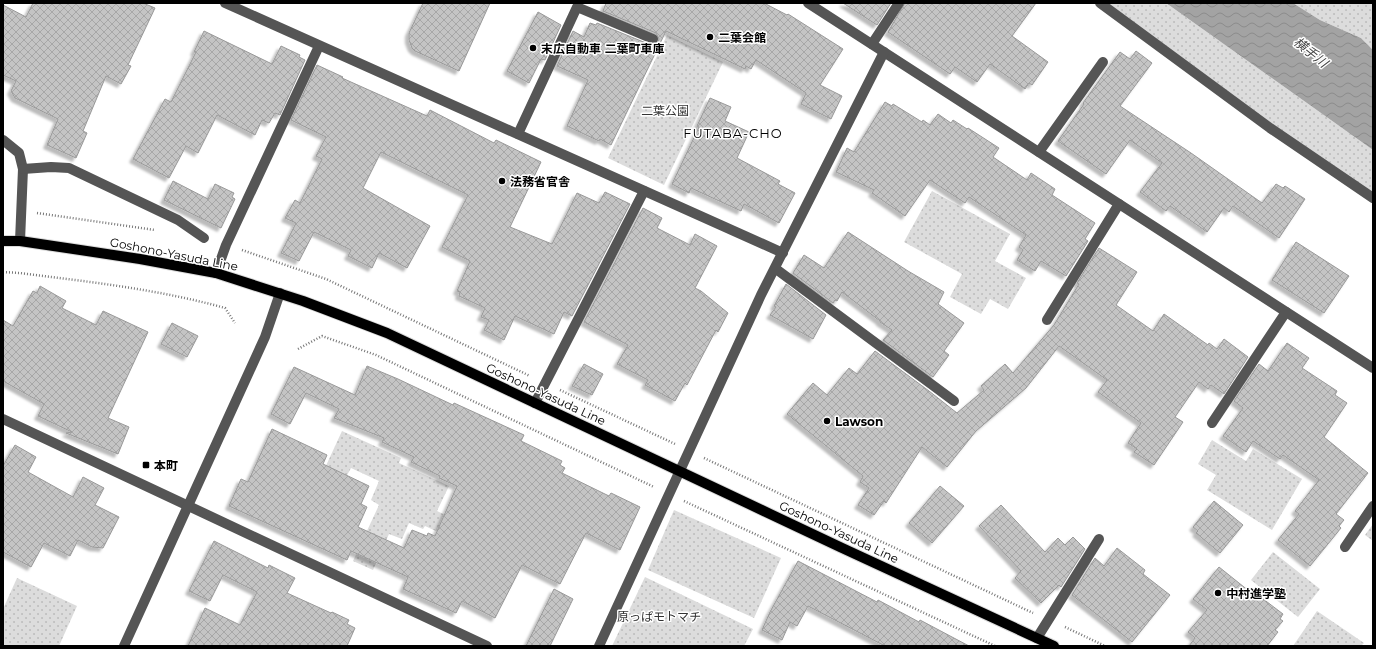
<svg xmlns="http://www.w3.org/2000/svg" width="1376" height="649" font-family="Montserrat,'Noto Sans JP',sans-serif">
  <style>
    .grass { fill: url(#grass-dots) }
    .water { fill: url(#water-waves) }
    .building { fill: url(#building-cross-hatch); stroke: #999; filter: url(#shadow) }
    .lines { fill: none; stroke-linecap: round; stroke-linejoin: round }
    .major-casing { stroke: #dbdbdb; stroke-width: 12 }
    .path { stroke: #777; stroke-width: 2.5; stroke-dasharray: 1 2; stroke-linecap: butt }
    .minor { stroke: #555; stroke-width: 10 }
    .major { stroke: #000; stroke-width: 10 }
    .poi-dot { fill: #000; stroke: #fff; stroke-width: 1.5 }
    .labels { text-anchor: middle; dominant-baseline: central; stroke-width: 3; stroke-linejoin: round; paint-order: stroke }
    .poi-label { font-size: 12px; font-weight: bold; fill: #000; stroke: #fff; text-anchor: start }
    .park-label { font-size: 12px; fill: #333; stroke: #fff }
    .street-label { font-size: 12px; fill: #000; stroke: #fff }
    .water-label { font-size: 13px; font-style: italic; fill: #444; stroke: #fff }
    .neighbourhood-label { font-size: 13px; letter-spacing: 1px; fill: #000; stroke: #fff }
  </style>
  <defs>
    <pattern id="grass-dots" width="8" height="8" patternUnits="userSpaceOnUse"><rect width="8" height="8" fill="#dcdcdc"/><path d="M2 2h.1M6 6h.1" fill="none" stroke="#bbb" stroke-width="1.8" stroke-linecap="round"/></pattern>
    <pattern id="water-waves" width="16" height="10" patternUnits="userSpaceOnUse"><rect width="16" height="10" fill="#a3a3a3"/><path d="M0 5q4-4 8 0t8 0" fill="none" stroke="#8b8b8b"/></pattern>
    <pattern id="building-cross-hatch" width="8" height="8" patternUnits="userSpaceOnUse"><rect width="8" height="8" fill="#c4c4c4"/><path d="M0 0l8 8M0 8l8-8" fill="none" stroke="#a7a7a7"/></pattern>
    <filter id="shadow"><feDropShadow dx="-3.5" dy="3.5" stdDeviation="1" flood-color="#0004"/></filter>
  </defs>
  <rect width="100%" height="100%" fill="#fff"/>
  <g class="grass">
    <polygon points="1100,3 1166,3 1373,150 1373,198"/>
    <polygon points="1293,3 1373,3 1373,50 1361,38 1320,20"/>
    <polygon points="667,35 723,62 664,185 608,158"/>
    <polygon points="932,191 1010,234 995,261 1026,278 1008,309 990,299 981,314 950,297 962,274 904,242"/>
    <polygon points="342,431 401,458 399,463 449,486 437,511 460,522 453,539 425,526 423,529 409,523 402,539 389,534 373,570 353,561 379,505 371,500 379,481 351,468 345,479 324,470"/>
    <polygon points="1212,440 1246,461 1253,449 1302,479 1272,530 1207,490 1216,475 1198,464"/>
    <polygon points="674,510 781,558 754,618 648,570"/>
    <polygon points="1373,524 1373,541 1365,535"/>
    <polygon points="1273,552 1320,589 1298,617 1251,580"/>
    <polygon points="645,577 753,629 744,646 612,646"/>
    <polygon points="17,578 77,606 59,646 3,646 3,609"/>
    <polygon points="1317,611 1364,643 1361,646 1293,646"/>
  </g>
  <polygon class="water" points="1166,3 1293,3 1320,20 1361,38 1373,50 1373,150"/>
  <g class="building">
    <polygon points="33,3 143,3 155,8 128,65 131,66 121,84 106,76 83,131 87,133 76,158 47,145 58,119 15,98 11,91 16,81 3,75 3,5 26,17"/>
    <polygon points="423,3 490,3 459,71 415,51 412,48 409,40 409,33"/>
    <polygon points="606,3 764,3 787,15 788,14 843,49 820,85 842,96 831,119 801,104 806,93 756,60 751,69 746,66 745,69 666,31 611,145 600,139 599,141 567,126 588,80 557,66 573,31 584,37 590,23 596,25 597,23 651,45 657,44 659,39 656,33 603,11"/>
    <polygon points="843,3 891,3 877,25"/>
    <polygon points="905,3 1036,3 1012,36 1048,62 1032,85 1029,83 1025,89 990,64 977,82 955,67 950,74 888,32"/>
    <polygon points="538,12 561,25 545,60 541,59 529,83 507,71"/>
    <polygon points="204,31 272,64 281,46 300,55 299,57 305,60 280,115 275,113 269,123 262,120 255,135 217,115 198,153 186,146 169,178 133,159 165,99 171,102 196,52 194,52"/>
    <polygon points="1136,51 1152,63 1120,106 1191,153 1262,203 1276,184 1283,188 1285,186 1305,199 1279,238 1233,206 1229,212 1224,208 1207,232 1170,206 1166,211 1140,192 1162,163 1130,140 1106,174 1058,141 1084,104 1083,103 1120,52 1130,59"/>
    <polygon points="317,65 343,77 342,78 427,116 430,110 494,143 496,140 541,162 510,227 552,244 577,193 599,203 605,192 630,204 572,316 564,312 554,334 515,316 504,340 484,330 489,320 481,317 485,308 459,296 460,292 457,291 470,261 442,247 468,195 381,152 363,188 430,226 407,268 379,253 372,268 348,256 351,250 314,232 299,261 281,253 296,223 285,218 295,200 300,203 322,159 316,156 326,137 291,120"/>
    <polygon points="710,98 731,107 725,121 749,132 737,158 780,181 778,184 795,193 779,223 744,204 741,211 691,188 689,193 672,184 699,127 697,126"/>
    <polygon points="885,102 892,106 893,104 922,122 923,120 930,125 938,114 951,123 953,120 967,129 968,128 999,148 993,157 1027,180 1031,173 1055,189 1052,195 1095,223 1085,239 1088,241 1066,276 1041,261 1035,271 1017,260 1023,250 1019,247 1026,235 969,197 965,203 930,180 905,216 872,193 874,190 836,172 847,148 854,152"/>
    <polygon points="173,181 208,199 215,184 234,193 232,197 235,199 221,228 164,200"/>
    <polygon points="643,208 662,218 657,228 690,245 695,234 717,246 695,288 701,291 728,313 718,332 716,330 687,385 685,383 675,401 645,385 648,380 617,364 628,345 584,322"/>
    <polygon points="848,232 908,271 944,292 938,304 964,323 944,351 949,355 933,377 883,340 892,330 880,322 880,321 842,292 837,301 835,300 833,303 793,273 804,255 824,268"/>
    <polygon points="1296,242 1349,276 1324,313 1272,280"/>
    <polygon points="1099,248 1137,272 1116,305 1153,331 1164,314 1208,345 1209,343 1217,349 1224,339 1248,357 1224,394 1211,385 1208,389 1199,382 1175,417 1183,422 1154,465 1134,452 1137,449 1128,443 1141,423 1098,392 1107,380 1059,346 1026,388 976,431 947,467 922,447 886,503 884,501 874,515 858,505 869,488 860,482 863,476 787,414 813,383 827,395 849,368 857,374 875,351 929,391 957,413 984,390 981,386 1005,364 1013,373 1054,325 1079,284 1077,283"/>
    <polygon points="786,284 826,315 813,339 770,315 776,307 774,306"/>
    <polygon points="40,286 66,301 62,308 96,325 103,311 148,332 108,418 129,427 118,454 66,433 72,432 38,416 44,404 3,381 3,320 13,326 33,291 37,293"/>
    <polygon points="172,323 198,336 187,357 161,344"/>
    <polygon points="1287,343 1309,358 1302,368 1337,391 1335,395 1347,403 1324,437 1368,473 1336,514 1344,520 1339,526 1341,528 1310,566 1278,540 1299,514 1295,511 1319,480 1283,455 1280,459 1253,441 1246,452 1223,436 1243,408 1234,401 1259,364 1268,371"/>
    <polygon points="584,364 603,374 592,395 572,386"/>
    <polygon points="367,366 398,379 453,405 454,403 524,435 521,441 562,461 560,465 565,468 562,473 609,496 611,493 640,507 620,550 586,533 560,584 522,565 495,618 462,601 456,613 403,589 408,577 351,551 347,560 229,506 241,479 248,482 272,429 327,455 323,464 369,486 361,504 367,507 358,527 404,548 412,530 427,536 428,533 435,536 457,486 439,478 440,476 411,462 414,457 382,442 384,438 334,418 339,409 306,393 290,424 271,414 294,367 355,395"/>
    <polygon points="15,445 36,457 28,472 73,497 83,477 104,488 95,505 119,517 103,548 92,547 78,540 70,556 44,543 31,567 3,552 3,466"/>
    <polygon points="940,486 964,506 932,543 909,523"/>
    <polygon points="1214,501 1243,525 1220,553 1196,533 1198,531 1193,527"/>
    <polygon points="1001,505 1045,552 1058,538 1065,545 1073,537 1085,549 1061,587 1059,585 1041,603 1015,578 1021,571 979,526"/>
    <polygon points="214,541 268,568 269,565 295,578 287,593 331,613 332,612 349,620 347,624 355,628 347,646 188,646 205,608 240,625 257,592 223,575 210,601 189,591"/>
    <polygon points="1117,548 1145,570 1143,574 1170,595 1132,642 1072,595 1095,558 1104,566"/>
    <polygon points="798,561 877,602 878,600 919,622 920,620 969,646 885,646 808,606 797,626 790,622 782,640 762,630 770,612"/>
    <polygon points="1219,567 1249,591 1250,589 1283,614 1280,619 1283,621 1275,630 1278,632 1267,646 1189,646 1195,638 1188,632 1207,610 1193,599"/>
    <polygon points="554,589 573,599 550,646 526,646"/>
  </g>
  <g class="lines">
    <defs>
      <polyline id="major" points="3,241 20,241 140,259 216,273 303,301 387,333 840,547 1054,646"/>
    </defs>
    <use href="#major" class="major-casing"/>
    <g class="path">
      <polyline points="37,213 155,230"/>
      <polyline points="242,250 326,279 530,376"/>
      <path d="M3,272L20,273C90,282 157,289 225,308L235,323"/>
      <polyline points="298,349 322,336 376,355 654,487"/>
      <polyline points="560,390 675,444"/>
      <polyline points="704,458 1033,613"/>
      <polyline points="684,501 995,646"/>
      <polyline points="1065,627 1105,646"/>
    </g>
    <g class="minor">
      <polyline points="225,3 783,253"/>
      <polyline points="808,3 1373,368"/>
      <polyline points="1100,3 1270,128 1373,198"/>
      <polyline points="872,44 899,3"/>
      <polyline points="518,134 577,7 653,39"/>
      <polyline points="3,140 19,153 23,169 20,241"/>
      <polyline points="1039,152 1103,62"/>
      <polyline points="23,169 51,167 69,168 178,220 204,238"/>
      <polyline points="776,269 954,401"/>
      <polyline points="216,273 226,245 319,46"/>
      <polyline points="1047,320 1119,204"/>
      <polyline points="535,403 644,191"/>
      <polyline points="3,419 487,646"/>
      <polyline points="1212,423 1286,312"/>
      <polyline points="1345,547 1373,506"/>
      <polyline points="1037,638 1099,539"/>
      <polyline points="124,646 265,337 280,293"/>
      <polyline points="599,646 761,295 884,52"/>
    </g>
    <use href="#major" class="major"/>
  </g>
  <g class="poi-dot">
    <circle cx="710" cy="37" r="4"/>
    <circle cx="533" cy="48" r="4"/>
    <circle cx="502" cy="181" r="4"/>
    <circle cx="827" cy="421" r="4"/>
    <rect x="142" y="461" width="8" height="8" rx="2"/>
    <circle cx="1218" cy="593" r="4"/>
  </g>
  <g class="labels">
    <g class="poi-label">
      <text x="718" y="37">二葉会館</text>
      <text x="541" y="48">末広自動車 二葉町車庫</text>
      <text x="510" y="181">法務省官舎</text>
      <text x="835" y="421">Lawson</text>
      <text x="154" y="465">本町</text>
      <text x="1226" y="593">中村進学塾</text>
    </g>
    <g class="park-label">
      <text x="665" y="110">二葉公園</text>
      <text x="659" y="616">原っぱモトマチ</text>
    </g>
    <g class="street-label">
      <text transform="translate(174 254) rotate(11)">Goshono-Yasuda Line</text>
      <text transform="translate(546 394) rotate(25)">Goshono-Yasuda Line</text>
      <text transform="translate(839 532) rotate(25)">Goshono-Yasuda Line</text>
    </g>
    <g class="water-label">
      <text transform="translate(1311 52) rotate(39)">横手川</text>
    </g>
    <g class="neighbourhood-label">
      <text x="733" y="133">FUTABA-CHO</text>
    </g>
  </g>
  <rect width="1376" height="649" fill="none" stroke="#000000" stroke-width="8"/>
</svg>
